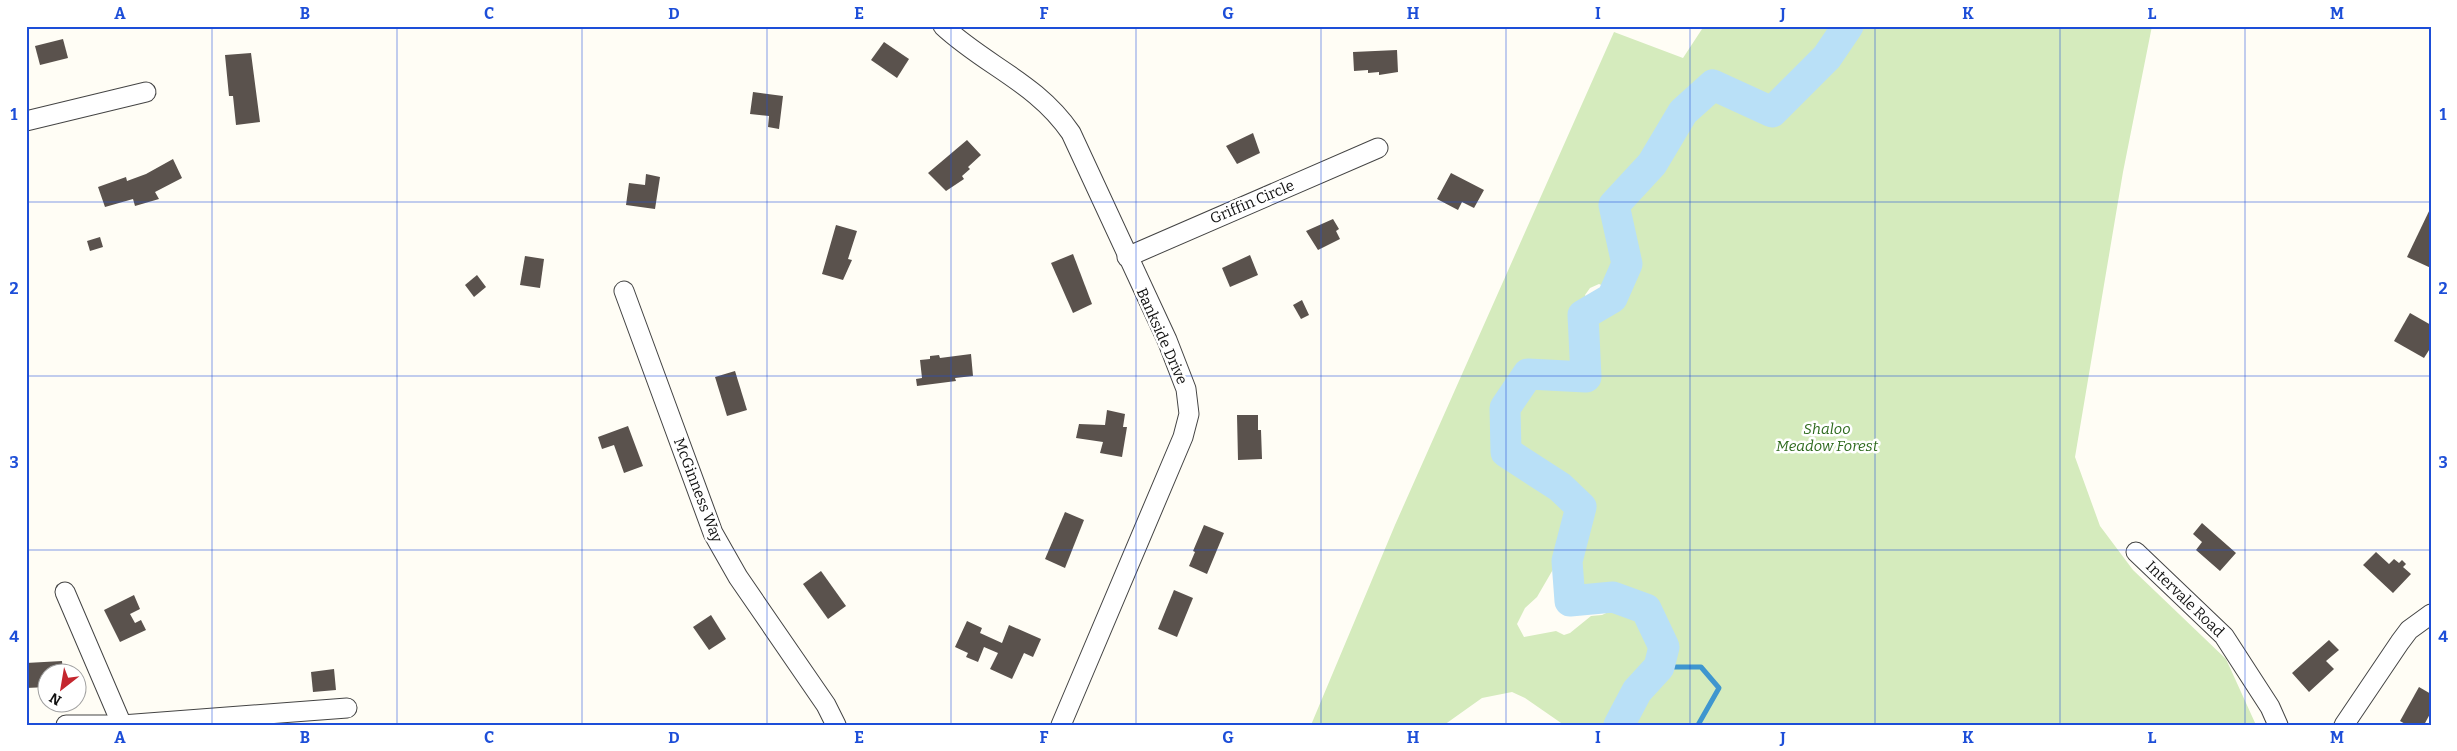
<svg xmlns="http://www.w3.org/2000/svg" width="2457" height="751" font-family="Bitter,serif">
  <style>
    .green { fill: #d5ebbd; fill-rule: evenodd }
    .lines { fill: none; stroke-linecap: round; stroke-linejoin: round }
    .stream { stroke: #3f96cf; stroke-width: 5 }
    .river { stroke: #b9e0f7; stroke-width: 31 }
    .building { fill: #5a524d }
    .street-casing { stroke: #444; stroke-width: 21 }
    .street { stroke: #fff; stroke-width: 19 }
    .grid { fill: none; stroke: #1d4ed8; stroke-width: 1; stroke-opacity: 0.55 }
    .labels { text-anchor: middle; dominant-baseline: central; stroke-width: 5; stroke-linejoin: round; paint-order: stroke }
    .street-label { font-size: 15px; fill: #111; stroke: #fff }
    .park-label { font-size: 15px; font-style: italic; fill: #2f6b1f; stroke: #fff }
    .neatline { fill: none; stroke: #1d4ed8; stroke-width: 2 }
    .grid-label { font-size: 16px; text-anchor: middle; font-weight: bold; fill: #1d4ed8 }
  </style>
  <rect width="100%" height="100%" fill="#fffdf5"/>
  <path class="green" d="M1704,26H1838L1839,35L1823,56L1825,59L1848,26H2152L2123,172L2075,457L2100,526L2133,570L2226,659L2256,725H1619L1637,691L1659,667L1664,647L1646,609L1613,597L1570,601L1567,561L1573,535L1537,597L1525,608L1517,624L1524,637L1556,631L1564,635L1570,633L1591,616L1602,615L1625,604L1633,607C1650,626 1669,650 1647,674C1639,682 1628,686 1621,696C1614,704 1613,715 1610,725H1564L1525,698L1512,692L1482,698L1444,725H1311L1395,525L1614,32L1683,58ZM1768,96L1782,102L1772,112L1745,100ZM1599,284L1615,291L1612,298L1583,315V334L1578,323L1588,304L1585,295L1590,288ZM1585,365L1586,377L1539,374L1561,368ZM1505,409L1506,452L1559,487C1548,486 1536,483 1526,477C1506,464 1489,430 1505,409Z"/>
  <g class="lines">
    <polyline class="stream" points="1659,667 1701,667 1719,688 1698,725"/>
    <polyline class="river" points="1619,725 1637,691 1659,667 1664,647 1646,609 1613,597 1570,601 1567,561 1581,507 1560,487 1506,452 1505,408 1528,374 1586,377 1583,315 1612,298 1627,264 1614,205 1652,164 1683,112 1713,85 1772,112 1827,57 1848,26"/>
  </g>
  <g class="building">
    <polygon points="63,39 68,58 40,65 35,46"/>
    <polygon points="884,42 909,59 897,78 871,60"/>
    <polygon points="1397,50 1398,72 1379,75 1379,72 1368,73 1368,70 1354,71 1353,52"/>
    <polygon points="251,53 260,122 236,125 233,96 229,96 225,55"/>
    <polygon points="753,92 783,96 779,129 768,127 769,116 750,114"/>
    <polygon points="1253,133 1260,153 1237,164 1226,146"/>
    <polygon points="967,140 981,155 968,167 970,169 962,176 964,179 946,191 928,173"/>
    <polygon points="173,159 182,178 155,192 159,199 135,206 133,199 105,207 98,187 126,177 127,181 146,174"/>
    <polygon points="1451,173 1484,190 1474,208 1462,202 1458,210 1437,199"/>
    <polygon points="646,174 660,177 655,209 626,205 629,183 645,185"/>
    <polygon points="2431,207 2431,268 2407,257"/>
    <polygon points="1333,219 1339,229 1336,231 1340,239 1318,250 1306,231"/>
    <polygon points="836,225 857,231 848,259 852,260 843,280 822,274"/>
    <polygon points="100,237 103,247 90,251 87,241"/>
    <polygon points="1073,254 1092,304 1073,313 1051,263"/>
    <polygon points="1250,255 1258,275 1230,287 1222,268"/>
    <polygon points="525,256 544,259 540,288 520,285"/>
    <polygon points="477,275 486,287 474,297 465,285"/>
    <polygon points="1302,300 1309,315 1301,319 1293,305"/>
    <polygon points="2410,313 2431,325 2431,347 2424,358 2394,341"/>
    <polygon points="971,354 973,376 955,378 956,381 917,386 916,379 922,378 920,360 930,359 930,356 939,355 940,358"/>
    <polygon points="735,371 747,410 727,416 715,377"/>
    <polygon points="1107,410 1125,414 1123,427 1127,427 1122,457 1100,453 1103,442 1076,438 1079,424 1105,425"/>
    <polygon points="1237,415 1258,415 1258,430 1261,430 1262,459 1238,460"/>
    <polygon points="628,426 643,466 624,473 614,445 602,449 598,437"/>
    <polygon points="1065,512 1084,520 1065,568 1045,559"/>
    <polygon points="2202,523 2236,553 2220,571 2196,550 2202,542 2193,534"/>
    <polygon points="1204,525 1224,533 1207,574 1189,566 1195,552 1193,551"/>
    <polygon points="2376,552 2389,564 2394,559 2399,563 2402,560 2406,564 2403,567 2411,574 2393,593 2363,565"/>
    <polygon points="821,571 846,606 828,619 803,584"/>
    <polygon points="1174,590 1193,598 1177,637 1158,629"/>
    <polygon points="134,595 140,609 130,614 135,623 141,620 146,630 120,642 104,610"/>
    <polygon points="711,615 726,639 709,650 693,627"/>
    <polygon points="967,621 982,628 980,633 1002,643 1009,625 1041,639 1033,657 1024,653 1012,679 990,669 998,653 984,647 978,662 966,657 968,653 955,647"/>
    <polygon points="2329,640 2339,650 2326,661 2334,669 2309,692 2292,673"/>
    <polygon points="62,661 63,674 48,674 48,687 26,688 26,663"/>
    <polygon points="334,669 336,690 313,692 311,672"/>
    <polygon points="2419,687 2431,694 2431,712 2424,725 2407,725 2400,721"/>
  </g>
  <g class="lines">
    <defs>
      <g id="street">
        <path d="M943,26C986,66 1037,83 1071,133L1167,340L1186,389L1189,414L1183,437L1061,725"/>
        <polyline points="26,121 146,92"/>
        <polyline points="1127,257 1378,148"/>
        <polyline points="624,291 713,533 738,577 826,705 836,725"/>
        <polyline points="2136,552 2224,636 2270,707 2278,725"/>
        <polyline points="65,592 122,725"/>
        <polyline points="66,725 122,725 347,708"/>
        <polyline points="2344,725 2400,642 2409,630 2431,614"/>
      </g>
    </defs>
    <use href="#street" class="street-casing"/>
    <use href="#street" class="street"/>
  </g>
  <path class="grid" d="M212,26V725M397,26V725M582,26V725M767,26V725M951,26V725M1136,26V725M1321,26V725M1506,26V725M1690,26V725M1875,26V725M2060,26V725M2245,26V725M26,202H2431M26,376H2431M26,550H2431"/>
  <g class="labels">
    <g class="street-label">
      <text transform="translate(1252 202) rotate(-23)">Griffin Circle</text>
      <text transform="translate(1162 336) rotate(66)">Bankside Drive</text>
      <text transform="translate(698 490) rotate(69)">McGinness Way</text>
      <text transform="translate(2185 599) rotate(44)">Intervale Road</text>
    </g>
    <g class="park-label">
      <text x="1827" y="429">Shaloo<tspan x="1827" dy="17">Meadow Forest</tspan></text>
    </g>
  </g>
  <rect width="2457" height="751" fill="none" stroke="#ffffff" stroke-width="55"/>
  <g transform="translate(62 688) rotate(211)"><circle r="24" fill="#ffffff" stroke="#a0a0a0"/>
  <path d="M0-4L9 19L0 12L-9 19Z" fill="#c4262e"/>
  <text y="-8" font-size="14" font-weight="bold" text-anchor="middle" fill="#111111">N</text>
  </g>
  <rect x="28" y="28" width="2402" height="696" class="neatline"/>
  <g class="grid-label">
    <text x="120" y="19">A</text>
    <text x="305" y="19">B</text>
    <text x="489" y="19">C</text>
    <text x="674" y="19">D</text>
    <text x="859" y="19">E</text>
    <text x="1044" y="19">F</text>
    <text x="1228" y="19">G</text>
    <text x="1413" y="19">H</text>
    <text x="1598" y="19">I</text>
    <text x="1783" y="19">J</text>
    <text x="1968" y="19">K</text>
    <text x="2152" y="19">L</text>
    <text x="2337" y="19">M</text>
    <text x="14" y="120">1</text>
    <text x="2443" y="120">1</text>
    <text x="14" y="294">2</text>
    <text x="2443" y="294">2</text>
    <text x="14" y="468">3</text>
    <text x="2443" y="468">3</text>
    <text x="14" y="642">4</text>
    <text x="2443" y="642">4</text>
    <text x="120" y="743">A</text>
    <text x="305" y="743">B</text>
    <text x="489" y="743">C</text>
    <text x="674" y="743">D</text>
    <text x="859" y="743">E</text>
    <text x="1044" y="743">F</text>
    <text x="1228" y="743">G</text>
    <text x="1413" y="743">H</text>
    <text x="1598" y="743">I</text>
    <text x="1783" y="743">J</text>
    <text x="1968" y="743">K</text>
    <text x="2152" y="743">L</text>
    <text x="2337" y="743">M</text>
  </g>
</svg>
